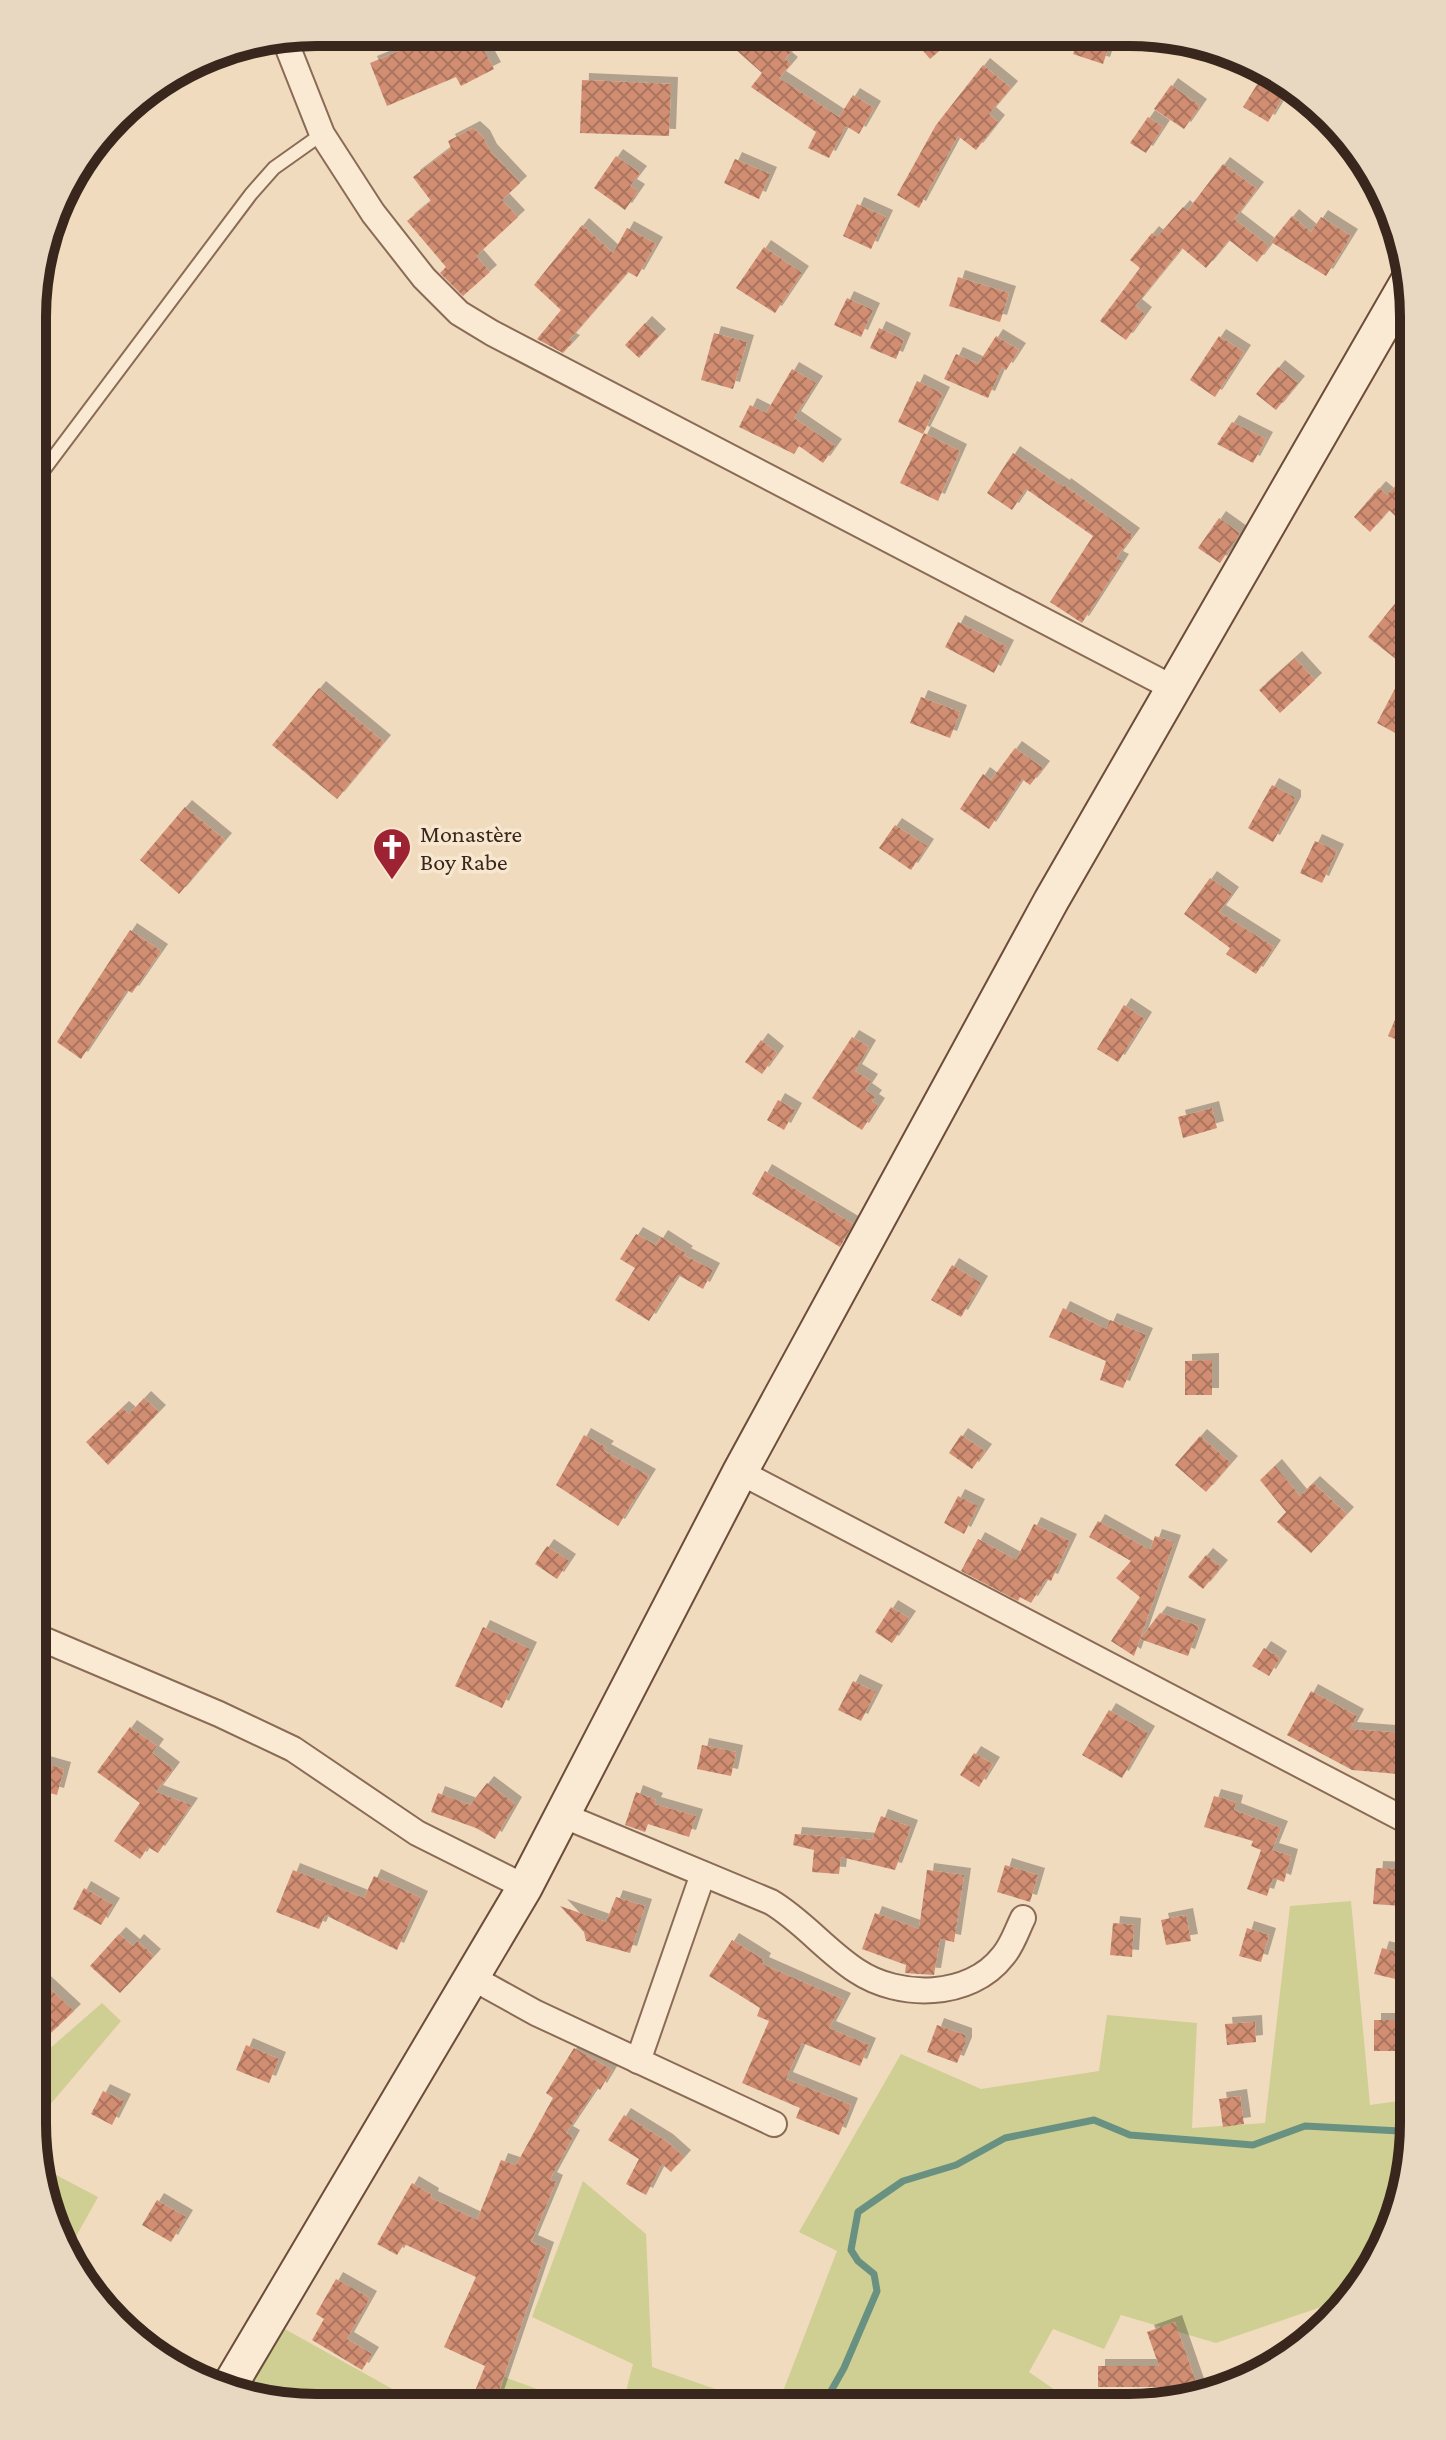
<svg xmlns="http://www.w3.org/2000/svg" width="1446" height="2440" font-family="'Crimson Pro',serif">
  <style>
    .green { fill: #cfce93 }
    .lines { fill: none; stroke-linecap: round; stroke-linejoin: round }
    .stream { stroke: #699182; stroke-width: 7 }
    .building { fill: url(#building-cross-hatch); filter: url(#shadow) }
    .lane-casing { stroke: #8a6b56; stroke-width: 16 }
    .street-casing { stroke: #8a6b56; stroke-width: 28 }
    .secondary-casing { stroke: #6c4c3a; stroke-width: 38 }
    .lane { stroke: #fbead3; stroke-width: 12 }
    .street { stroke: #fbead3; stroke-width: 24 }
    .secondary { stroke: #fbead3; stroke-width: 34 }
    .labels { text-anchor: middle; dominant-baseline: central; stroke-width: 7; stroke-linejoin: round; paint-order: stroke }
    .poi-label { font-size: 24px; fill: #39261c; stroke: #f7e7cf; text-anchor: start }
    .rim { fill: none; stroke: #39261c; stroke-width: 10 }
  </style>
  <defs>
    <pattern id="building-cross-hatch" width="8" height="8" patternUnits="userSpaceOnUse" patternTransform="scale(2)"><rect width="8" height="8" fill="#d18e73"/><path d="M0 0l8 8M0 8l8-8" fill="none" stroke="#ab745e"/></pattern>
    <filter id="shadow"><feDropShadow dx="7" dy="-7" stdDeviation="0" flood-color="#0004"/></filter>
  </defs>
  <rect width="100%" height="100%" fill="#f1dbbf"/>
  <g class="green">
    <polygon points="1351,1901 1370,2105 1413,2099 1413,2142 1399,2215 1356,2295 1216,2343 1121,2315 1104,2349 1053,2329 1029,2372 1055,2390 1045,2408 777,2407 837,2251 799,2232 901,2054 981,2089 1099,2071 1107,2015 1197,2023 1192,2128 1265,2123 1290,1906"/>
    <polygon points="102,2003 121,2021 32,2126 32,2064"/>
    <polygon points="41,2167 98,2197 68,2251 54,2232"/>
    <polygon points="583,2181 646,2234 652,2367 767,2407 622,2407 633,2364 532,2317"/>
    <polygon points="283,2328 423,2406 280,2406 227,2384"/>
    <polygon points="504,2377 584,2406 496,2406"/>
  </g>
  <g class="lines">
    <polyline class="stream" points="822,2407 844,2368 877,2291 874,2274 858,2261 851,2250 858,2212 903,2181 956,2165 1005,2138 1094,2120 1130,2135 1253,2145 1305,2126 1400,2131 1413,2127"/>
  </g>
  <g class="building">
    <polygon points="446,32 474,32 494,69 461,86 456,77 387,106 370,63"/>
    <polygon points="717,33 807,33 785,59 791,64 779,78 839,117 853,95 874,108 859,134 846,126 829,158 808,148 816,132 751,87 762,73"/>
    <polygon points="909,34 959,34 930,59"/>
    <polygon points="1080,34 1113,34 1103,64 1073,54"/>
    <polygon points="983,65 1011,88 989,114 998,122 976,150 958,136 919,208 897,195 936,125"/>
    <polygon points="1263,75 1290,86 1268,122 1243,107"/>
    <polygon points="582,80 671,84 669,136 580,133"/>
    <polygon points="1171,85 1200,106 1184,129 1154,109"/>
    <polygon points="1148,117 1163,127 1146,153 1130,143"/>
    <polygon points="473,128 483,137 490,151 520,183 502,200 518,217 476,256 490,272 463,296 440,273 446,267 407,221 431,201 413,177 451,148 448,141"/>
    <polygon points="616,156 640,173 630,186 638,191 625,210 594,188"/>
    <polygon points="735,159 770,174 759,199 724,183"/>
    <polygon points="1223,164 1257,189 1234,219 1269,246 1257,262 1229,240 1206,268 1182,248 1135,306 1145,314 1126,340 1100,321 1140,268 1130,260 1152,233 1157,237 1183,207 1187,211"/>
    <polygon points="857,204 886,217 871,249 843,236"/>
    <polygon points="1292,216 1311,232 1321,217 1351,236 1326,276 1271,242"/>
    <polygon points="582,225 613,253 627,228 656,244 637,277 628,272 569,340 573,342 563,353 537,339 561,310 534,285"/>
    <polygon points="764,247 802,273 775,313 736,288"/>
    <polygon points="958,277 1009,293 1000,322 949,306"/>
    <polygon points="847,298 873,310 861,337 834,325"/>
    <polygon points="645,323 659,336 639,358 625,345"/>
    <polygon points="879,328 904,340 896,359 870,348"/>
    <polygon points="714,333 747,342 733,389 701,380"/>
    <polygon points="996,336 1019,350 1006,370 1002,367 988,398 944,379 956,354 978,364"/>
    <polygon points="1219,336 1244,352 1215,397 1190,380"/>
    <polygon points="1278,367 1298,383 1276,410 1256,394"/>
    <polygon points="792,369 816,383 794,418 835,446 823,463 799,446 794,454 739,427 750,405 766,413"/>
    <polygon points="917,381 943,394 923,434 898,422"/>
    <polygon points="1232,422 1266,439 1253,463 1217,444"/>
    <polygon points="924,433 960,451 938,501 900,483"/>
    <polygon points="1013,453 1063,487 1064,485 1133,535 1116,558 1122,561 1082,623 1050,602 1093,536 1026,489 1012,510 987,493"/>
    <polygon points="1414,466 1414,534 1389,510 1370,532 1354,517 1379,488 1387,495"/>
    <polygon points="1219,518 1240,533 1220,563 1198,548"/>
    <polygon points="1414,580 1414,638 1397,660 1368,637"/>
    <polygon points="958,622 1007,647 994,673 945,647"/>
    <polygon points="1414,652 1414,734 1401,728 1397,734 1377,723"/>
    <polygon points="1295,658 1315,680 1280,713 1259,690"/>
    <polygon points="319,688 384,742 337,799 272,745"/>
    <polygon points="921,697 960,712 950,738 910,723"/>
    <polygon points="1015,748 1043,768 1030,785 1022,779 989,829 960,809 983,774 991,780"/>
    <polygon points="1272,785 1294,797 1294,804 1273,842 1248,828"/>
    <polygon points="185,807 225,840 179,894 140,860"/>
    <polygon points="895,825 927,846 911,870 879,848"/>
    <polygon points="1315,841 1337,851 1322,883 1300,873"/>
    <polygon points="1210,878 1232,894 1219,912 1274,947 1256,974 1226,954 1230,948 1184,914"/>
    <polygon points="130,930 161,951 132,993 127,990 81,1059 57,1042"/>
    <polygon points="1124,1005 1145,1019 1118,1062 1097,1049"/>
    <polygon points="1397,1015 1414,1022 1414,1047 1388,1036"/>
    <polygon points="852,1037 869,1047 855,1071 871,1081 865,1090 875,1097 872,1101 878,1105 862,1130 812,1098"/>
    <polygon points="761,1040 777,1053 762,1074 745,1062"/>
    <polygon points="778,1100 795,1110 784,1130 767,1120"/>
    <polygon points="1212,1108 1217,1128 1183,1138 1178,1117"/>
    <polygon points="765,1171 853,1224 840,1247 752,1194"/>
    <polygon points="636,1234 656,1245 661,1237 686,1253 684,1255 713,1270 703,1289 678,1275 649,1321 615,1300 635,1268 620,1259"/>
    <polygon points="952,1265 981,1283 961,1317 931,1300"/>
    <polygon points="1063,1308 1106,1329 1110,1320 1146,1335 1123,1388 1100,1380 1106,1361 1049,1337"/>
    <polygon points="1212,1360 1212,1395 1185,1395 1185,1361"/>
    <polygon points="144,1398 159,1412 108,1465 86,1442 122,1408 129,1414"/>
    <polygon points="584,1435 607,1448 604,1451 649,1476 618,1526 556,1485"/>
    <polygon points="961,1435 985,1451 972,1469 949,1453"/>
    <polygon points="1200,1436 1231,1463 1206,1492 1175,1465"/>
    <polygon points="1275,1466 1300,1496 1313,1483 1347,1514 1311,1553 1277,1522 1286,1512 1260,1480"/>
    <polygon points="958,1496 978,1506 964,1534 944,1523"/>
    <polygon points="1098,1521 1150,1550 1155,1536 1174,1542 1134,1656 1111,1641 1140,1597 1116,1578 1131,1561 1089,1537"/>
    <polygon points="1034,1524 1070,1541 1051,1581 1046,1579 1031,1603 1020,1597 1018,1601 961,1571 978,1539 1016,1560"/>
    <polygon points="547,1546 569,1561 557,1579 535,1564"/>
    <polygon points="1206,1555 1221,1567 1203,1589 1188,1577"/>
    <polygon points="891,1607 909,1618 892,1643 875,1632"/>
    <polygon points="1160,1613 1199,1626 1188,1656 1140,1639"/>
    <polygon points="483,1627 530,1649 502,1708 455,1686"/>
    <polygon points="1264,1648 1280,1658 1269,1676 1252,1666"/>
    <polygon points="853,1681 876,1692 861,1721 838,1710"/>
    <polygon points="1311,1691 1357,1716 1350,1729 1402,1733 1398,1774 1352,1770 1287,1735"/>
    <polygon points="1109,1710 1148,1733 1122,1778 1082,1755"/>
    <polygon points="130,1727 157,1746 152,1753 173,1769 156,1792 191,1805 158,1853 148,1847 140,1859 114,1841 140,1803 97,1772"/>
    <polygon points="702,1745 736,1752 731,1776 697,1769"/>
    <polygon points="974,1753 993,1764 979,1787 960,1775"/>
    <polygon points="32,1760 64,1769 57,1795 32,1788"/>
    <polygon points="487,1783 515,1804 495,1839 476,1828 431,1812 438,1793 470,1805"/>
    <polygon points="636,1792 656,1800 654,1804 696,1816 689,1837 648,1824 645,1832 625,1825"/>
    <polygon points="1214,1796 1236,1802 1234,1810 1281,1828 1272,1850 1291,1856 1284,1882 1273,1878 1267,1896 1247,1889 1261,1850 1251,1846 1253,1841 1204,1827"/>
    <polygon points="881,1816 911,1827 895,1870 841,1857 839,1874 812,1872 814,1850 793,1845 795,1834 872,1840"/>
    <polygon points="1005,1865 1038,1875 1030,1902 997,1892"/>
    <polygon points="1376,1868 1404,1869 1402,1906 1373,1904"/>
    <polygon points="293,1870 364,1898 374,1876 421,1898 397,1950 325,1915 319,1929 276,1912"/>
    <polygon points="927,1870 964,1875 954,1942 940,1939 934,1975 905,1973 906,1965 862,1949 875,1913 919,1929"/>
    <polygon points="84,1888 113,1905 101,1925 73,1909"/>
    <polygon points="616,1897 645,1906 630,1953 586,1941 584,1932 560,1906 606,1922"/>
    <polygon points="1186,1915 1191,1941 1166,1945 1161,1920"/>
    <polygon points="1113,1923 1134,1925 1132,1957 1110,1955"/>
    <polygon points="1247,1928 1269,1935 1261,1962 1239,1956"/>
    <polygon points="119,1934 133,1946 137,1941 154,1956 120,1993 90,1966"/>
    <polygon points="732,1940 764,1960 762,1964 844,2000 829,2028 869,2045 860,2066 802,2043 786,2079 851,2105 839,2135 796,2118 800,2108 742,2083 769,2021 757,2016 760,2008 709,1976"/>
    <polygon points="1382,1948 1413,1956 1413,1983 1374,1974"/>
    <polygon points="32,1972 74,2011 32,2051"/>
    <polygon points="1374,2020 1412,2020 1411,2051 1374,2051"/>
    <polygon points="1255,2022 1256,2042 1227,2045 1225,2024"/>
    <polygon points="937,2025 965,2035 965,2044 957,2063 927,2052"/>
    <polygon points="246,2045 279,2059 269,2083 236,2070"/>
    <polygon points="574,2048 612,2070 600,2090 597,2087 566,2133 573,2137 550,2179 556,2182 531,2242 547,2249 494,2406 469,2406 485,2366 444,2347 476,2277 404,2244 397,2255 377,2244 412,2183 432,2195 431,2198 477,2220 501,2160 516,2165 553,2098 546,2093"/>
    <polygon points="103,2091 124,2101 112,2125 91,2114"/>
    <polygon points="1240,2096 1244,2124 1223,2127 1219,2099"/>
    <polygon points="624,2115 666,2141 684,2157 671,2172 662,2164 646,2195 626,2184 639,2159 608,2140"/>
    <polygon points="157,2200 186,2217 171,2242 142,2225"/>
    <polygon points="336,2279 370,2298 347,2339 372,2354 362,2370 312,2340 324,2319 316,2314"/>
    <polygon points="1175,2322 1200,2394 1175,2399 1172,2387 1098,2387 1098,2366 1159,2366 1147,2332"/>
  </g>
  <g class="lines">
    <defs>
      <polyline id="lane" points="34,483 251,194 274,168 322,134"/>
      <g id="street">
        <polyline points="284,38 322,134 373,213 424,278 459,313 492,333 1175,689"/>
        <polyline points="740,1472 1413,1824"/>
        <polyline points="33,1635 219,1714 293,1749 417,1833 525,1887"/>
        <path d="M562,1815L771,1902C803,1921 826,1951 857,1971C899,1999 970,1999 1003,1956C1012,1946 1017,1930 1023,1918"/>
        <polyline points="471,1977 536,2013 774,2124"/>
        <polyline points="638,2061 703,1874"/>
      </g>
      <polyline id="secondary" points="230,2385 525,1887 740,1472 1051,901 1407,283"/>
    </defs>
    <use href="#lane" class="lane-casing"/>
    <use href="#street" class="street-casing"/>
    <use href="#secondary" class="secondary-casing"/>
    <use href="#lane" class="lane"/>
    <use href="#street" class="street"/>
    <use href="#secondary" class="secondary"/>
  </g>
  <defs>
    <symbol id="church-pin" viewBox="-11 -11 22 30"><path d="M0 17L-7.5 6A9.5 9.5 0 1 1 7.5 6Z" fill="#9d2333" stroke="#f7e7cf"/><path d="M-1.2-6h2.4v3.5h3.3v2.4h-3.3V6h-2.4V-.1h-3.3v-2.4h3.3Z" fill="#fff"/></symbol>
  </defs>
  <g fill-rule="evenodd">
    <use href="#church-pin" x="370" y="825" width="44" height="60"/>
  </g>
  <g class="labels">
    <g class="poi-label">
      <text x="420" y="833">Monastère<tspan x="420" dy="28">Boy Rabe</tspan></text>
    </g>
  </g>
  <path d="M0 0H1446V2440H0ZM317 46H1129A271 271 0 0 1 1400 317V2123A271 271 0 0 1 1129 2394H317A271 271 0 0 1 46 2123V317A271 271 0 0 1 317 46Z" fill="#e8d8c1" fill-rule="evenodd"/>
  <path class="rim" d="M317 46H1129A271 271 0 0 1 1400 317V2123A271 271 0 0 1 1129 2394H317A271 271 0 0 1 46 2123V317A271 271 0 0 1 317 46Z"/>
</svg>
